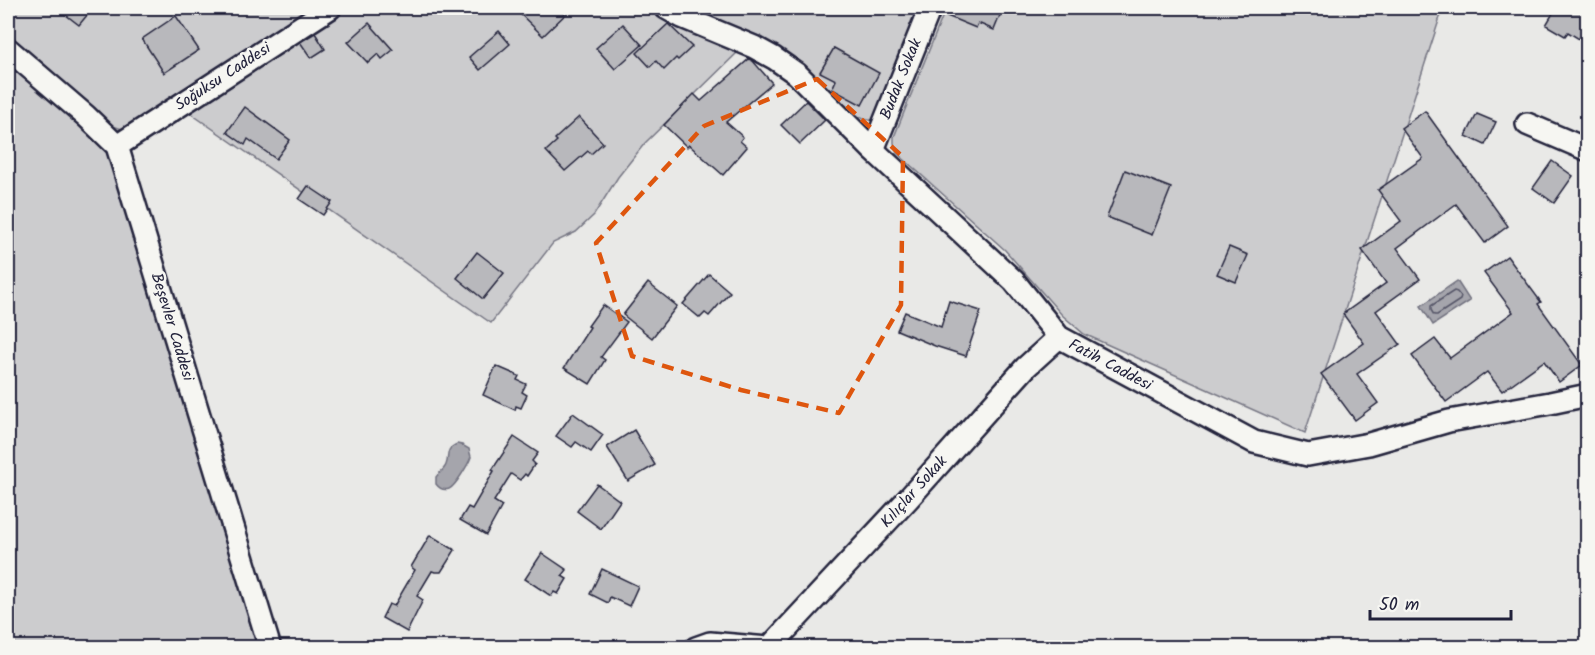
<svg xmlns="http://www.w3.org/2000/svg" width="1595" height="655" font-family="Kalam,sans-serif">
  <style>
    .green { fill: #ccccce; stroke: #777784; stroke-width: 1.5 }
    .water { fill: #a5a5ac; stroke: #71717f; stroke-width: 1.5 }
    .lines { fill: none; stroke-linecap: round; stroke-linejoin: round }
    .shore { stroke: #565668; stroke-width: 1.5 }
    .building { fill: #b8b8bc; stroke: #22223b; stroke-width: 1.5 }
    .minor-casing { stroke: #22223b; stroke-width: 26 }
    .minor { stroke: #f6f6f2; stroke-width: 21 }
    .marked { fill: none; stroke: #de560e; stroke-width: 4.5; stroke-dasharray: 12 8; stroke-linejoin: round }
    .labels { text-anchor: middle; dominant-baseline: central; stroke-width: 5; stroke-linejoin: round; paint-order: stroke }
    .street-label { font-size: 16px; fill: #22223b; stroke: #f6f6f2 }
  </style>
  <rect width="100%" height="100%" fill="#e9e9e7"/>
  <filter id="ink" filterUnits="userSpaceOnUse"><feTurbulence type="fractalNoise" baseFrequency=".0167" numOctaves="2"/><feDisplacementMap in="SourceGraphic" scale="12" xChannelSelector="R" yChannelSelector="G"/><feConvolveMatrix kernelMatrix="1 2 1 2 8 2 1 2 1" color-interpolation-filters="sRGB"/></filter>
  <g filter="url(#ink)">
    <g class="green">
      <polygon points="8,8 313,8 131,129 122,129 110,125 64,83 8,36"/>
      <polygon points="343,8 647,8 661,16 741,49 645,143 618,177 594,215 576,232 553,243 491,323 190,113"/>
      <path d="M685,8H919L875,120C859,122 847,108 835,98Z"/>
      <polygon points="946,8 1443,8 1305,433 1084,334 1062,315 1005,250 897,153 894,143 894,137"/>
      <polygon points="8,61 108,149 260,647 8,647"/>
    </g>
    <g class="water">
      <polygon points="1457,281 1470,301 1433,325 1421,306"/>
      <path d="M457,444L462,445L469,449L471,457C469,463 455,487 449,489C443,491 439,488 436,484V477C439,473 444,470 446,465C450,455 444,450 457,444Z"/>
    </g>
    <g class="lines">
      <polygon class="shore" points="1454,291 1457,292 1461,297 1460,300 1437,315 1434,315 1431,310 1431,306"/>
    </g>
    <g class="building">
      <polygon points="57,8 93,8 79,25"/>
      <polygon points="514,8 572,8 543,36"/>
      <polygon points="943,8 1003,8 994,30 978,23 976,28 942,14"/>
      <polygon points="1556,8 1587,8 1587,24 1579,39 1568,32 1565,36 1546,25"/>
      <polygon points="176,16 199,50 164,73 142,39"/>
      <polygon points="369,23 393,50 382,59 378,54 368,63 348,42"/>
      <polygon points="623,24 642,45 615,69 596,48"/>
      <polygon points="668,24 692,47 678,60 676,58 664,70 656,61 650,67 637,53"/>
      <polygon points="499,31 510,44 480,70 469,57"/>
      <polygon points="315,33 325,49 311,58 300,42"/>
      <polygon points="834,48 879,73 862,105 832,89 836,80 820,72"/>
      <polygon points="749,59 753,61 772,83 726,122 743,137 740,141 747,147 723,175 689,145 687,147 664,125 694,94 701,101"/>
      <polygon points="806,101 825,120 800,144 781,125"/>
      <polygon points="245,107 290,140 276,159 248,139 245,145 227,132"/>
      <polygon points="1425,111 1508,226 1485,243 1456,204 1397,248 1420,279 1376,311 1400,344 1357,374 1378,403 1355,420 1321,374 1364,343 1343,314 1386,283 1362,250 1401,221 1378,190 1423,158 1401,128"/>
      <polygon points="1477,114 1496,122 1485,145 1466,136"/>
      <polygon points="579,117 603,143 591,154 588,151 565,171 546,151 557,141 555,139"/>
      <polygon points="1552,161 1573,176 1554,203 1533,188"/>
      <polygon points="1125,170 1171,188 1152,235 1107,217"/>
      <polygon points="308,186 332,202 323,215 299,199"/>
      <polygon points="1229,247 1248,255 1236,282 1217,274"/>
      <polygon points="477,252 504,273 483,299 457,278"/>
      <polygon points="1507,256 1541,302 1538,304 1582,365 1559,382 1544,361 1502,391 1487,372 1446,402 1412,356 1435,339 1450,358 1513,312 1484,273"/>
      <polygon points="709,274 730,292 709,316 705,313 700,318 683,304"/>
      <polygon points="648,283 677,306 652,338 623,315"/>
      <polygon points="949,301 981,311 966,356 935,346 897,330 905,312 941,327"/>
      <polygon points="603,305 627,322 601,357 605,360 590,384 564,368 590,327 588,326"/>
      <polygon points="496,366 519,376 517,380 526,384 522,392 527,395 521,408 516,406 515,410 483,395"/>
      <polygon points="573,413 603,435 591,452 576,442 572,447 556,436"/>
      <polygon points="634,430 655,465 628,481 607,447"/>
      <polygon points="514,437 538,453 532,461 535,464 527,476 525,474 520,480 511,474 494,501 502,506 486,535 460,520 468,507 472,509 494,471 492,470"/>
      <polygon points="597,484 620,501 601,529 577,511"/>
      <polygon points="430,535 455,550 441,572 435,572 432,571 417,596 423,600 407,632 382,618 389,604 394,606 415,570 411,567"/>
      <polygon points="542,553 567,570 562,576 567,579 558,594 554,592 551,596 525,579"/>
      <polygon points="602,569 638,586 629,606 610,597 608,603 590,594"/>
    </g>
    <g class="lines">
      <defs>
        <g id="minor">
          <polyline points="666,8 682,17 754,47 774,58 797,74 873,150 1014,281 1059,337 1254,442 1308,455 1369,444 1449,421 1550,403 1588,395"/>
          <polyline points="8,49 86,116 117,146 270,648"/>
          <polyline points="1527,124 1588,150"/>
          <polyline points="117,146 330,8"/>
          <polyline points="873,150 930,8"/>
          <polyline points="696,648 710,643 768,648"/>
          <polyline points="769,648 908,499 1026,367 1059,337"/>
        </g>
      </defs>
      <use href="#minor" class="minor-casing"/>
      <use href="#minor" class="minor"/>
    </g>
  </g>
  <path class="marked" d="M817,79L903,157L901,305L839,413L741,390L632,356L596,243L704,126Z"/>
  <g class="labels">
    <g class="street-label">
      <text transform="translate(223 77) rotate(-33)">Soğuksu Caddesi</text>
      <text transform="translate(901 79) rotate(-68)">Budak Sokak</text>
      <text transform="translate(172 327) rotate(73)">Beşevler Caddesi</text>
      <text transform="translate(1110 365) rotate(28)">Fatih Caddesi</text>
      <text transform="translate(914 492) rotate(-48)">Kılıçlar Sokak</text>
    </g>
  </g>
  <rect width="1595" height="655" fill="none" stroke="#f6f6f2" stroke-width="30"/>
  <rect x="15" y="15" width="1565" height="625" fill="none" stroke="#22223b" stroke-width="2" filter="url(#ink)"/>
  <path d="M1370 610v9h141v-9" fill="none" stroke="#22223b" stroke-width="3"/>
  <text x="1379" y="610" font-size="18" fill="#22223b" stroke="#f6f6f2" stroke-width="4.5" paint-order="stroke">50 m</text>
</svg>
